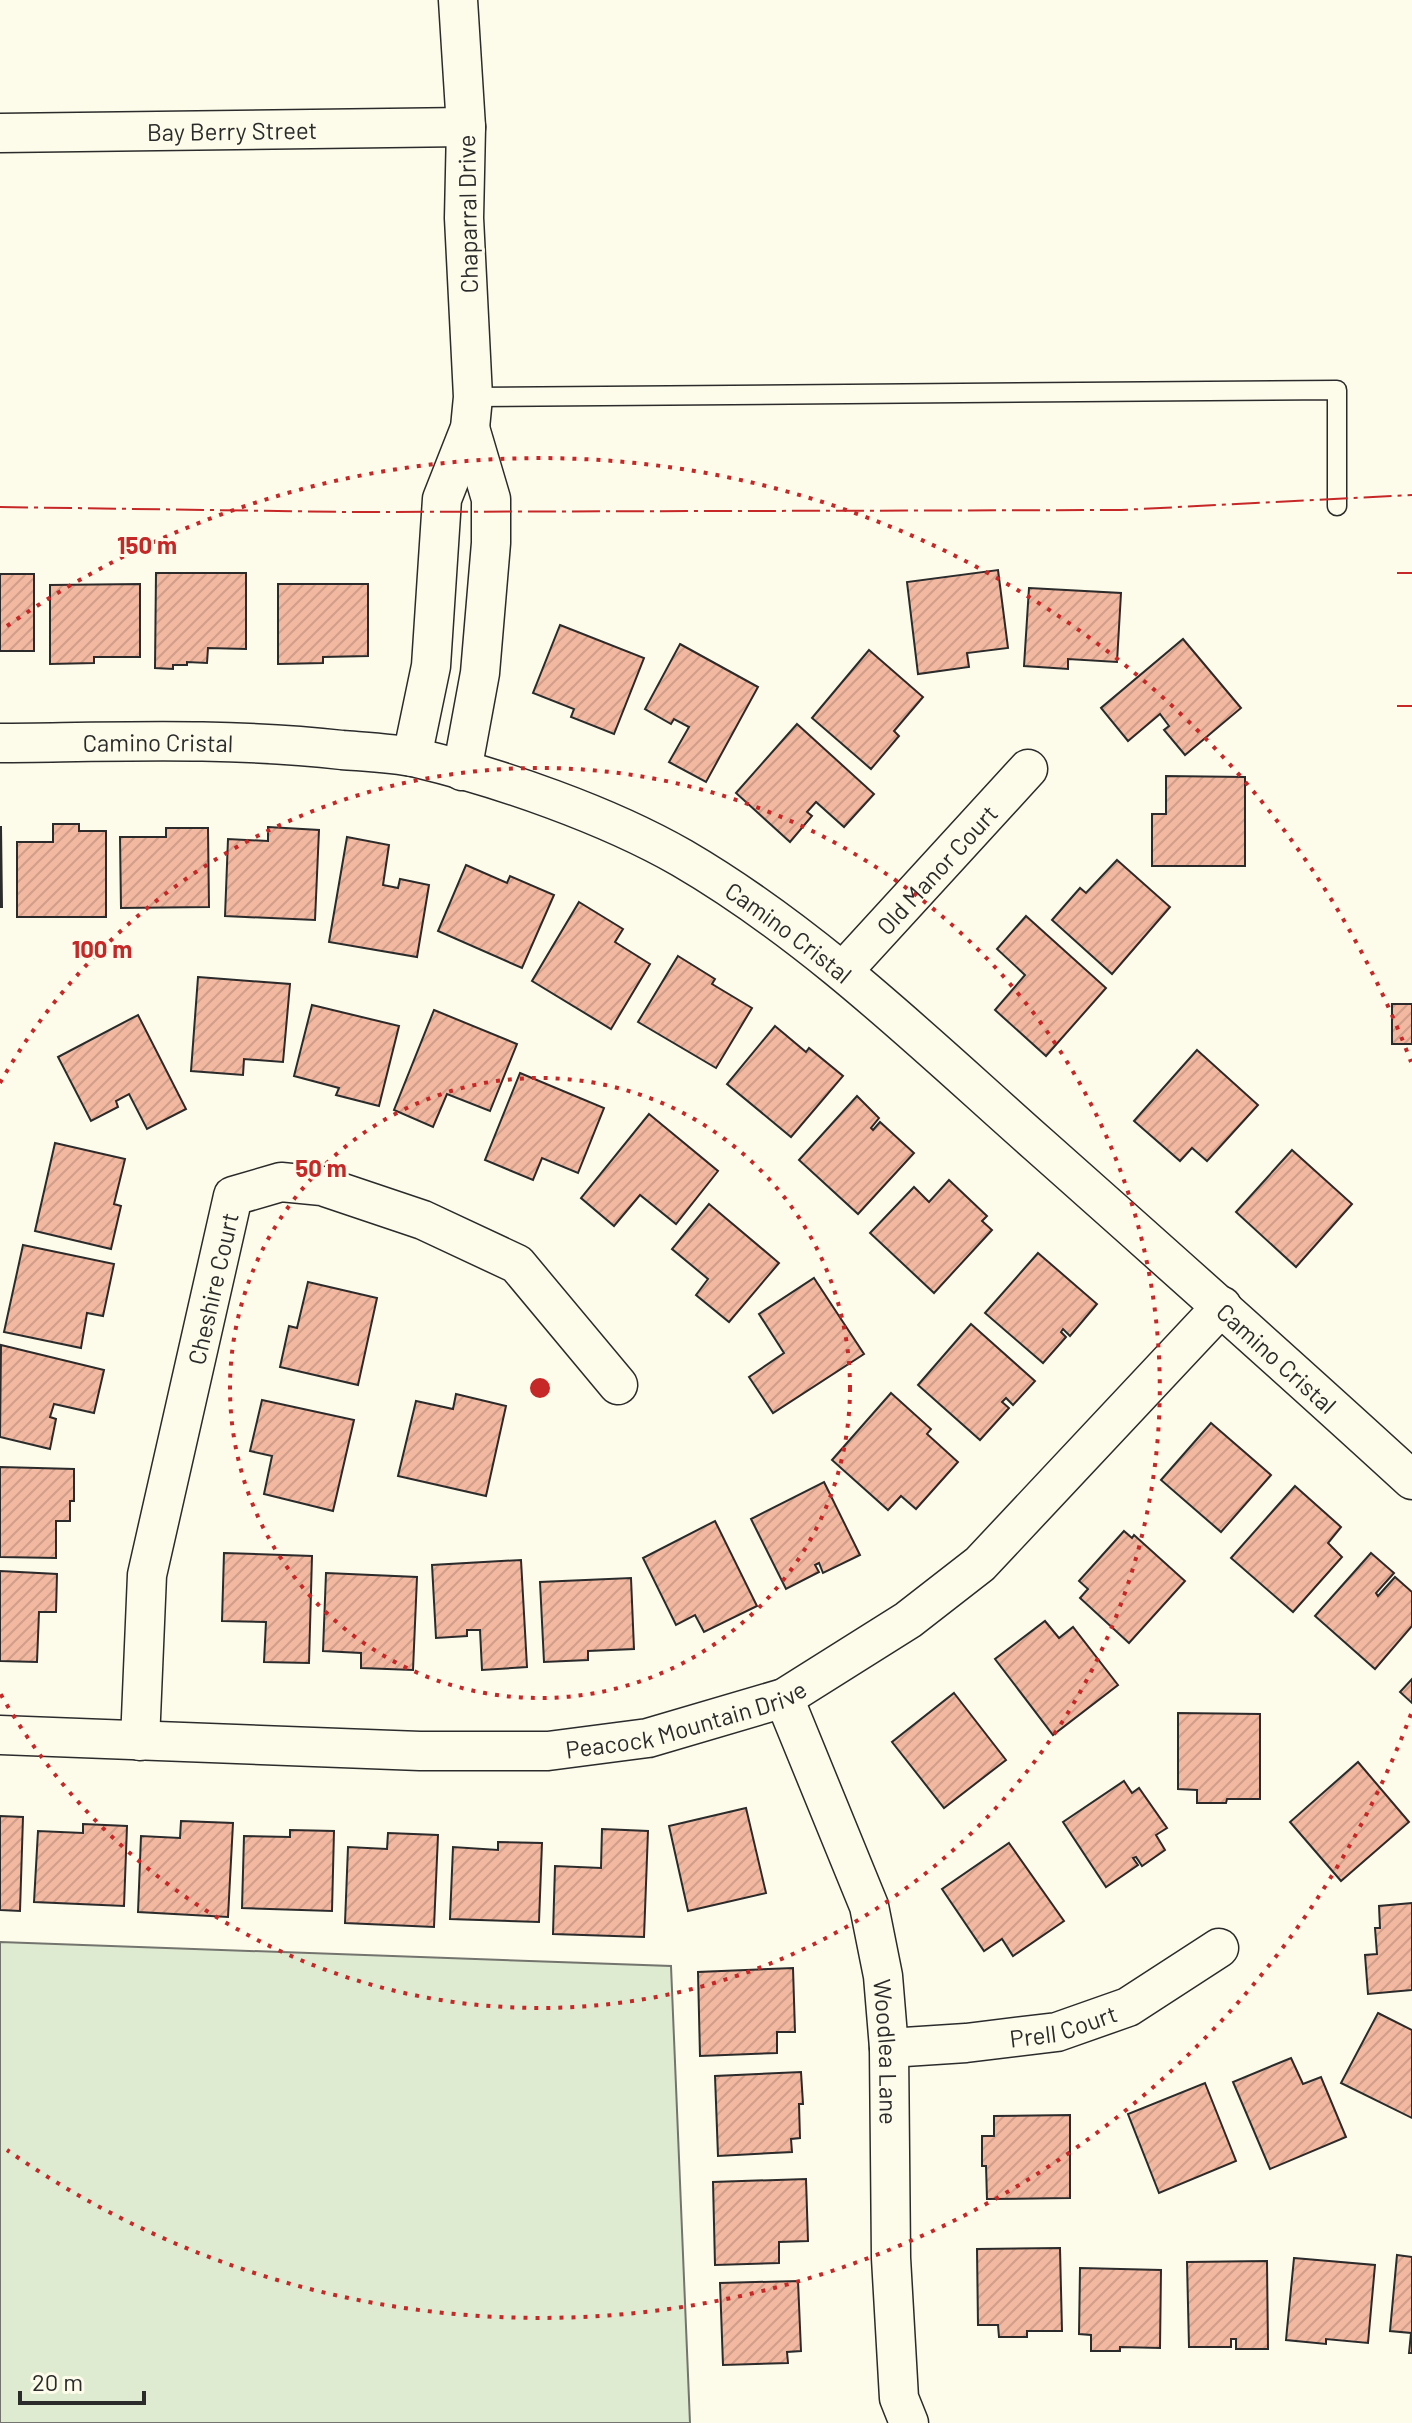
<svg xmlns="http://www.w3.org/2000/svg" width="1412" height="2423" font-family="Barlow,sans-serif">
  <style>
    .grass { fill: #deebd1; stroke: #74746e; stroke-width: 2 }
    .building { fill: url(#building-hatch); stroke: #2b2b2b; stroke-width: 2 }
    .lines { fill: none; stroke-linecap: round; stroke-linejoin: round }
    .lane-casing { stroke: #2b2b2b; stroke-width: 21 }
    .street-casing { stroke: #2b2b2b; stroke-width: 41 }
    .lane { stroke: #fdfbea; stroke-width: 18 }
    .street { stroke: #fdfbea; stroke-width: 38 }
    .power { stroke: #c62828; stroke-width: 2; stroke-dasharray: 28 6 4 6; stroke-linecap: butt }
    .ring { fill: none; stroke: #c62828; stroke-width: 4; stroke-dasharray: 4 8 }
    .labels { text-anchor: middle; dominant-baseline: central; stroke-width: 6; stroke-linejoin: round; paint-order: stroke }
    .street-label { font-size: 24px; fill: #2b2b2b; stroke: #fdfbea }
    .centre { fill: #c62828; stroke: #fdfbea; stroke-width: 4 }
    .ring-label { font-size: 24px; text-anchor: middle; font-weight: bold; fill: #c62828; stroke: #fdfbea; stroke-width: 6; stroke-linejoin: round; paint-order: stroke }
  </style>
  <defs>
    <pattern id="building-hatch" width="6" height="6" patternUnits="userSpaceOnUse" patternTransform="scale(2)"><rect width="6" height="6" fill="#f2b8a0"/><path d="M-1 1l2-2M0 6l6-6M5 7l2-2" fill="none" stroke="#d09e8a"/></pattern>
  </defs>
  <rect width="100%" height="100%" fill="#fdfbea"/>
  <polygon class="grass" points="0,1942 671,1966 690,2423 0,2423"/>
  <g class="building">
    <polygon points="998,570 1008,648 967,653 969,667 918,674 907,582"/>
    <polygon points="156,573 246,573 246,649 208,648 207,663 187,662 187,665 173,665 173,669 155,668"/>
    <rect x="0" y="574" width="34" height="77"/>
    <polygon points="140,584 140,657 94,657 94,663 50,664 50,585"/>
    <polygon points="278,584 368,584 368,656 323,657 323,663 278,664"/>
    <polygon points="1029,588 1121,593 1117,662 1068,659 1068,669 1024,666"/>
    <polygon points="560,625 644,658 614,734 571,717 574,709 533,693"/>
    <polygon points="1183,639 1241,708 1185,755 1164,730 1169,726 1160,714 1128,741 1101,708"/>
    <polygon points="680,644 758,687 706,782 669,762 689,727 674,719 671,724 645,709"/>
    <polygon points="869,650 923,697 894,731 899,736 871,769 812,718"/>
    <polygon points="797,724 874,794 844,827 816,802 807,812 812,816 790,842 736,793"/>
    <polygon points="1166,776 1245,777 1245,866 1152,866 1152,814 1166,814"/>
    <polygon points="53,824 79,824 79,831 106,831 106,917 17,917 17,842 53,842"/>
    <polygon points="0,827 1,827 2,907 0,907"/>
    <polygon points="268,827 319,830 315,920 225,916 228,839 268,841"/>
    <polygon points="166,828 208,828 209,907 121,908 120,837 166,837"/>
    <polygon points="347,837 389,845 383,885 398,888 400,879 429,885 417,957 329,942"/>
    <polygon points="1117,860 1170,907 1112,974 1052,920 1080,888 1086,893"/>
    <polygon points="466,865 507,883 510,876 554,895 522,968 438,931"/>
    <polygon points="579,902 623,929 615,942 650,964 611,1029 532,981"/>
    <polygon points="1026,916 1106,988 1046,1056 995,1010 1025,975 997,949"/>
    <polygon points="678,956 715,979 712,984 752,1008 716,1068 638,1022"/>
    <polygon points="198,977 290,984 283,1062 244,1059 243,1075 191,1071"/>
    <rect x="1392" y="1004" width="20" height="40"/>
    <polygon points="312,1005 399,1026 379,1106 336,1095 339,1088 294,1076"/>
    <polygon points="434,1010 517,1044 490,1111 447,1094 433,1127 394,1110"/>
    <polygon points="138,1015 186,1109 147,1129 129,1094 116,1101 118,1107 91,1121 58,1057"/>
    <polygon points="775,1026 806,1052 809,1048 843,1076 791,1137 727,1084"/>
    <polygon points="1197,1050 1258,1105 1207,1161 1192,1148 1180,1161 1134,1121"/>
    <polygon points="520,1073 604,1108 578,1173 542,1158 533,1180 485,1160"/>
    <polygon points="857,1096 879,1118 871,1128 873,1130 880,1122 914,1153 858,1214 799,1160"/>
    <polygon points="649,1114 718,1171 676,1224 640,1195 614,1226 581,1198"/>
    <polygon points="55,1143 125,1159 114,1204 121,1206 111,1249 35,1231"/>
    <polygon points="1292,1150 1352,1204 1296,1267 1236,1212"/>
    <polygon points="949,1180 987,1216 982,1221 992,1230 934,1293 870,1233 914,1187 929,1202"/>
    <polygon points="709,1204 779,1263 729,1322 696,1295 708,1279 672,1249"/>
    <polygon points="23,1245 114,1264 103,1316 87,1313 81,1348 4,1332"/>
    <polygon points="1038,1253 1097,1304 1070,1336 1063,1329 1061,1332 1066,1337 1043,1363 985,1313"/>
    <polygon points="814,1278 864,1354 773,1413 749,1377 784,1353 759,1314"/>
    <polygon points="308,1282 377,1298 358,1385 280,1367 289,1326 297,1328"/>
    <polygon points="971,1324 1035,1381 1013,1405 1006,1398 1002,1402 1009,1408 980,1440 918,1385"/>
    <polygon points="1,1345 104,1370 94,1413 54,1404 50,1417 56,1419 50,1449 0,1437"/>
    <polygon points="891,1393 931,1429 927,1434 958,1462 916,1509 901,1496 888,1510 832,1460"/>
    <polygon points="456,1394 506,1406 486,1496 398,1476 416,1401 453,1409"/>
    <polygon points="262,1400 354,1420 333,1511 264,1494 272,1456 250,1451"/>
    <polygon points="1211,1423 1271,1475 1221,1532 1161,1480"/>
    <polygon points="0,1467 74,1469 74,1501 70,1501 70,1521 56,1521 56,1558 0,1557"/>
    <polygon points="824,1482 860,1555 823,1573 819,1563 815,1565 819,1572 786,1589 751,1519"/>
    <polygon points="1295,1486 1341,1527 1328,1543 1342,1557 1293,1612 1231,1558"/>
    <polygon points="715,1521 757,1606 704,1632 695,1615 676,1625 643,1558"/>
    <polygon points="1124,1531 1132,1538 1134,1535 1185,1581 1129,1643 1080,1598 1088,1589 1079,1581"/>
    <polygon points="224,1553 312,1556 309,1663 264,1662 266,1622 222,1621"/>
    <polygon points="1371,1553 1394,1573 1376,1593 1378,1596 1395,1577 1412,1592 1412,1626 1375,1669 1315,1616"/>
    <polygon points="521,1560 527,1667 482,1670 480,1630 467,1630 467,1636 436,1638 432,1565"/>
    <polygon points="0,1571 57,1574 56,1612 39,1612 37,1662 0,1661"/>
    <polygon points="326,1573 417,1577 413,1670 361,1668 361,1653 323,1651"/>
    <polygon points="631,1578 634,1649 588,1651 588,1660 544,1662 540,1582"/>
    <polygon points="1045,1621 1059,1638 1073,1627 1118,1685 1053,1735 995,1659"/>
    <polygon points="1412,1679 1412,1703 1400,1692"/>
    <polygon points="954,1693 1006,1760 944,1808 892,1742"/>
    <polygon points="1178,1713 1260,1714 1260,1799 1227,1799 1226,1803 1197,1803 1197,1790 1178,1789"/>
    <polygon points="1358,1762 1409,1822 1341,1881 1290,1822"/>
    <polygon points="1124,1781 1132,1793 1139,1788 1167,1828 1156,1835 1165,1850 1142,1866 1136,1857 1133,1858 1138,1865 1106,1887 1063,1822"/>
    <polygon points="746,1808 766,1893 688,1911 669,1826"/>
    <polygon points="0,1816 23,1817 20,1911 0,1910"/>
    <polygon points="181,1821 233,1823 228,1917 138,1912 141,1836 180,1838"/>
    <polygon points="83,1824 127,1826 124,1906 34,1902 38,1831 83,1833"/>
    <polygon points="602,1829 648,1831 644,1937 553,1934 555,1866 601,1868"/>
    <polygon points="290,1830 334,1831 332,1911 242,1908 244,1836 290,1837"/>
    <polygon points="388,1833 438,1835 434,1927 345,1923 348,1847 387,1849"/>
    <polygon points="498,1842 542,1843 539,1922 450,1919 453,1847 498,1850"/>
    <polygon points="1009,1843 1064,1921 1013,1956 1002,1939 984,1951 942,1889"/>
    <polygon points="1412,1903 1412,1990 1368,1994 1365,1955 1377,1954 1375,1928 1380,1928 1379,1906"/>
    <polygon points="793,1968 795,2032 777,2032 777,2053 700,2056 698,1972"/>
    <polygon points="1378,2013 1412,2030 1412,2118 1341,2083"/>
    <polygon points="1291,2058 1303,2084 1321,2077 1346,2137 1270,2169 1233,2082"/>
    <polygon points="801,2072 803,2104 799,2104 800,2138 791,2139 792,2152 718,2156 715,2076"/>
    <polygon points="1205,2083 1236,2161 1159,2193 1128,2114"/>
    <polygon points="1070,2115 1070,2198 987,2199 986,2166 982,2166 982,2136 994,2136 994,2116"/>
    <polygon points="806,2179 808,2241 779,2242 779,2263 715,2265 713,2182"/>
    <polygon points="1060,2248 1062,2331 1027,2331 1027,2337 999,2337 998,2325 978,2325 977,2249"/>
    <polygon points="1397,2255 1412,2257 1412,2353 1409,2353 1411,2333 1390,2331"/>
    <polygon points="1294,2258 1375,2265 1368,2343 1326,2339 1326,2344 1286,2340"/>
    <polygon points="1267,2261 1268,2349 1236,2349 1236,2339 1231,2339 1231,2347 1189,2347 1187,2262"/>
    <polygon points="1080,2268 1161,2270 1160,2348 1120,2347 1120,2351 1091,2351 1091,2335 1079,2334"/>
    <polygon points="798,2281 801,2351 787,2352 788,2363 723,2365 720,2283"/>
  </g>
  <g class="lines">
    <defs>
      <polyline id="lane" points="473,397 1337,390 1337,506"/>
      <g id="street">
        <path id="s1" d="M0,133L466,127"/>
        <path id="s2" d="M0,743C114,742 229,737 342,750C367,752 393,753 417,758C501,778 607,815 682,858C814,935 925,1044 1039,1145C1164,1256 1289,1367 1412,1480"/>
        <polyline points="412,757 431,666 442,499 470,428 473,397 464,218 466,127 458,0"/>
        <polyline points="462,771 480,673 491,543 491,499 470,428"/>
        <path id="s3" d="M843,971L1028,769"/>
        <path id="s4" d="M784,1698L869,1906L883,1976L889,2048L891,2258L899,2398L909,2423"/>
        <path id="s5" d="M0,1735L420,1751H548L648,1738L784,1698L908,1620L980,1564L1222,1306"/>
        <path id="s6" d="M140,1741L147,1575L233,1196L281,1182L322,1186L423,1220L517,1264L618,1385"/>
        <path id="s7" d="M889,2048L966,2043L1057,2032L1128,2007L1219,1948"/>
      </g>
    </defs>
    <use href="#lane" class="lane-casing"/>
    <use href="#street" class="street-casing"/>
    <use href="#lane" class="lane"/>
    <use href="#street" class="street"/>
    <g class="power">
      <polyline points="0,507 350,512 1121,510 1412,495"/>
      <polyline points="1397,573 1412,573"/>
      <polyline points="1397,706 1412,706"/>
    </g>
  </g>
  <g class="ring">
    <circle cx="540" cy="1388" r="310"/>
    <path d="M0 1083A620 620 0 1 1 0 1693"/>
    <path d="M1411 1714A930 930 0 0 1 7 2150M7 626A930 930 0 0 1 1411 1062"/>
  </g>
  <g class="labels">
    <g class="street-label">
      <text stroke="none"><textPath href="#s1" startOffset="232">Bay Berry Street</textPath></text>
      <text transform="translate(467 214) rotate(-91)">Chaparral Drive</text>
      <text stroke="none"><textPath href="#s2" startOffset="158">Camino Cristal</textPath></text>
      <text stroke="none"><textPath href="#s3" startOffset="138">Old Manor Court</textPath></text>
      <text stroke="none"><textPath href="#s2" startOffset="832">Camino Cristal</textPath></text>
      <text stroke="none"><textPath href="#s6" startOffset="460">Cheshire Court</textPath></text>
      <text stroke="none"><textPath href="#s2" startOffset="1480">Camino Cristal</textPath></text>
      <text stroke="none"><textPath href="#s5" startOffset="690">Peacock Mountain Drive</textPath></text>
      <text stroke="none"><textPath href="#s7" startOffset="176">Prell Court</textPath></text>
      <text stroke="none"><textPath href="#s4" startOffset="372">Woodlea Lane</textPath></text>
    </g>
  </g>
  <circle cx="540" cy="1388" r="12" class="centre"/>
  <g class="ring-label">
    <text x="147" y="554">150 m</text>
    <text x="102" y="958">100 m</text>
    <text x="321" y="1177">50 m</text>
  </g>
  <path d="M20 2391v12h124v-12" fill="none" stroke="#2b2b2b" stroke-width="4"/>
  <text x="32" y="2391" font-size="24" fill="#2b2b2b" stroke="#fdfbea" stroke-width="6" paint-order="stroke">20 m</text>
</svg>
